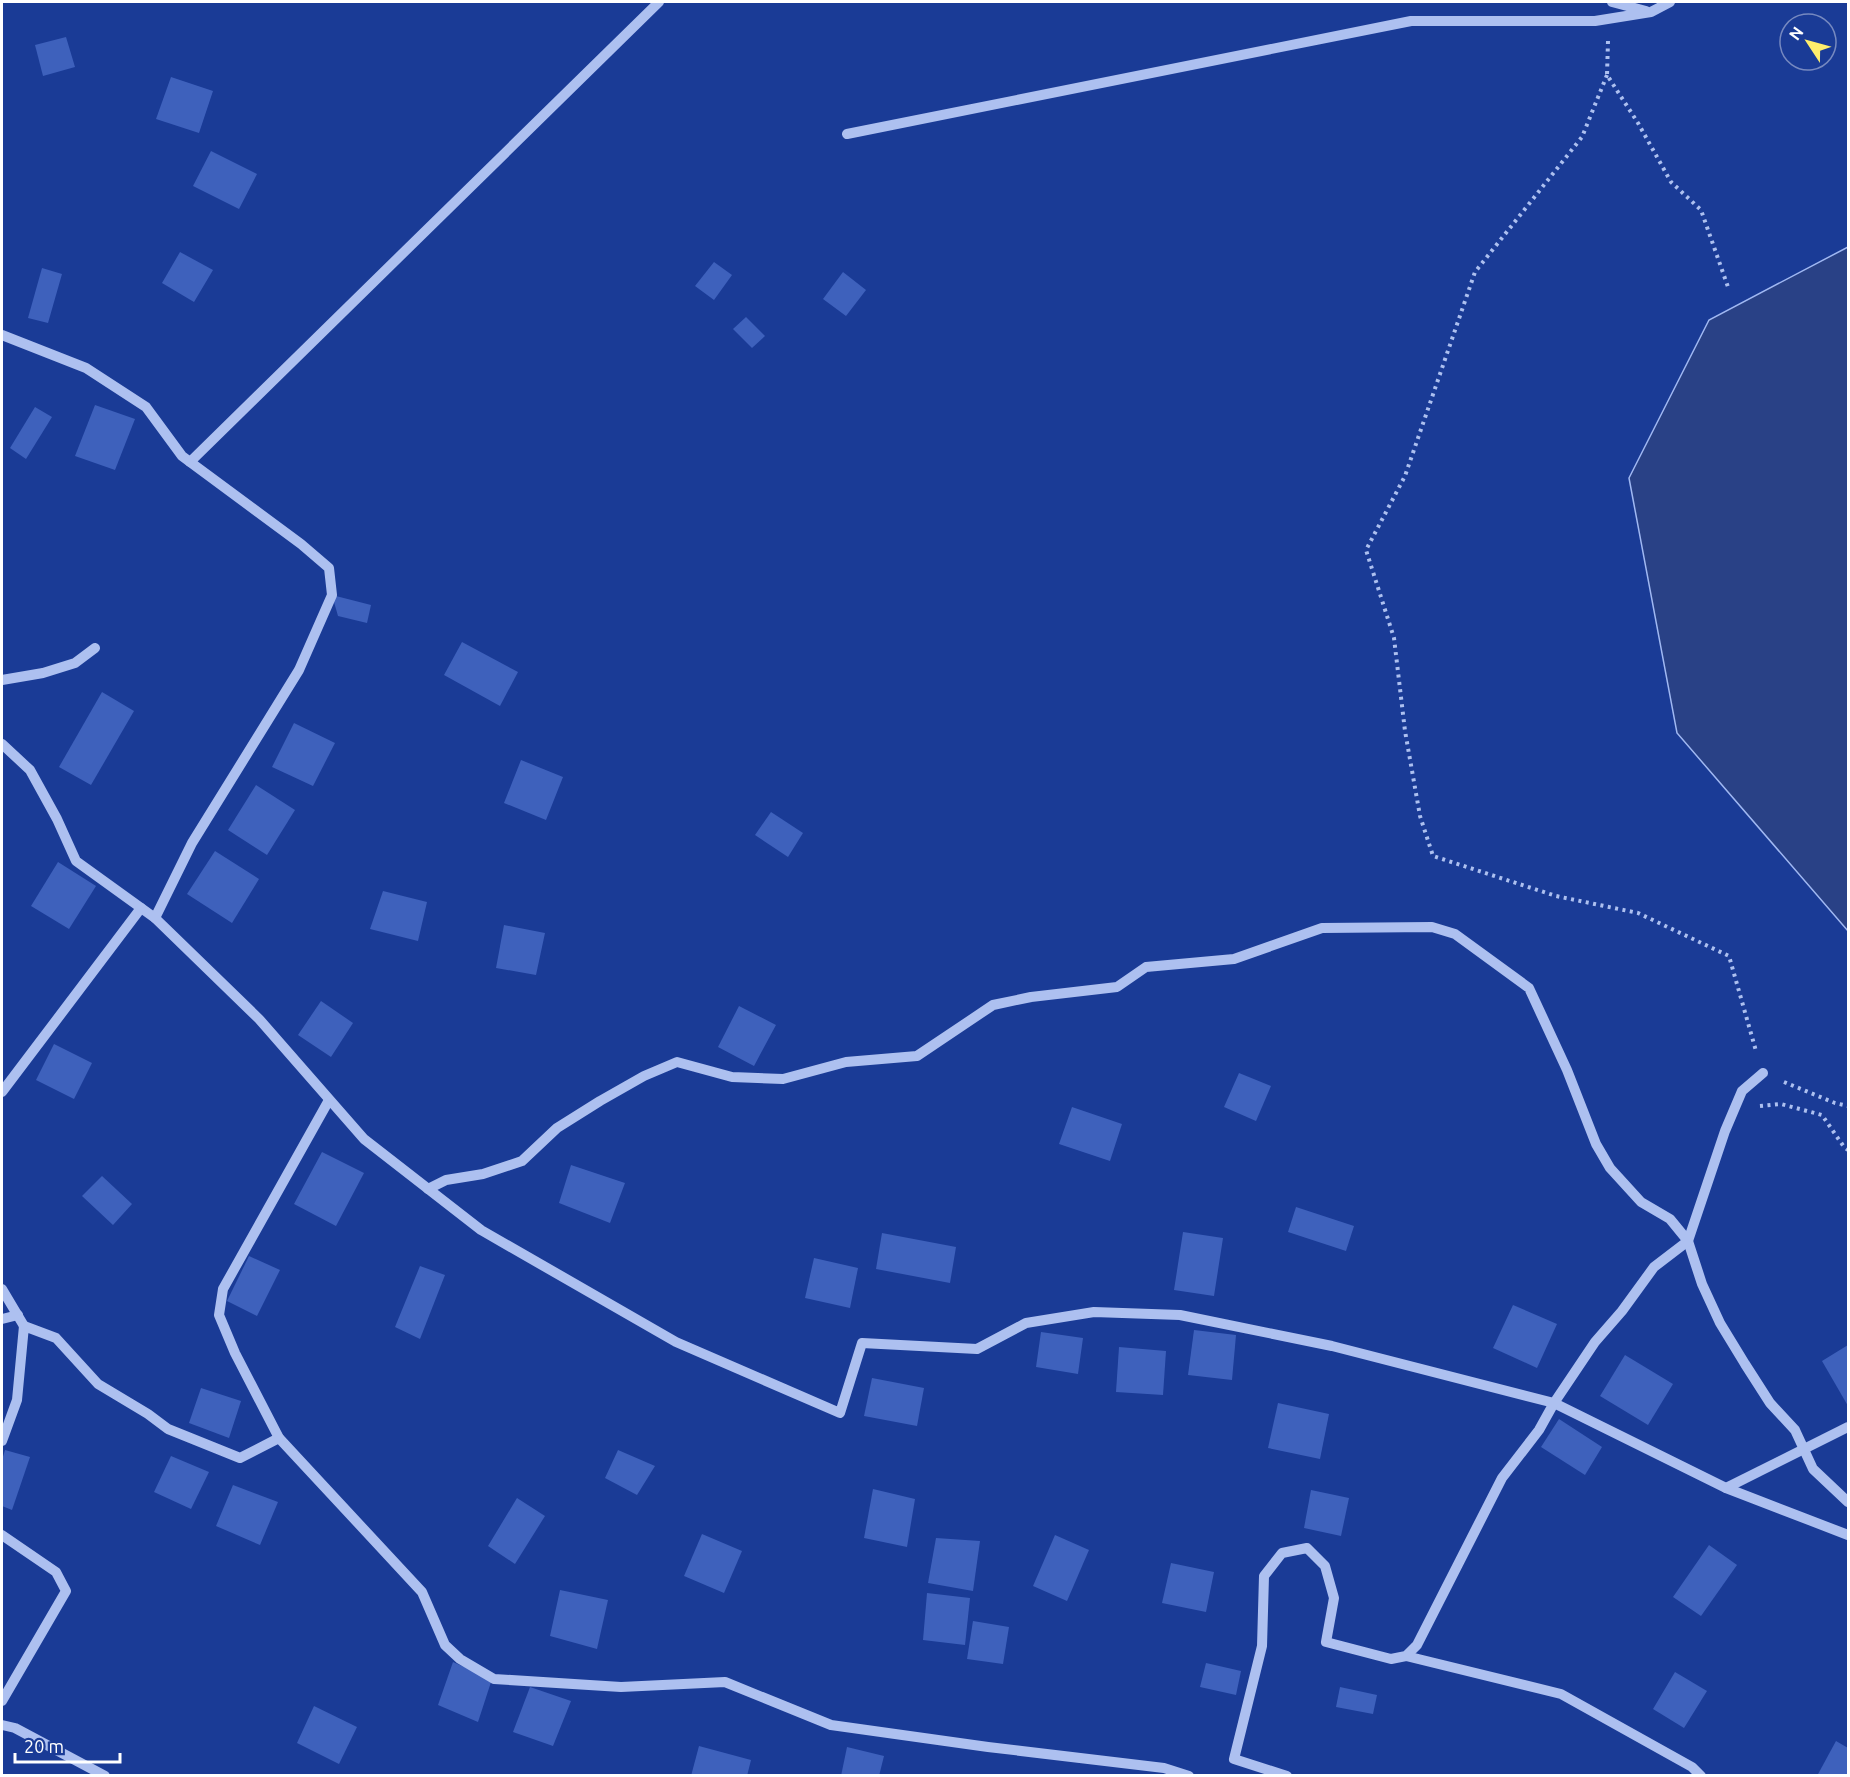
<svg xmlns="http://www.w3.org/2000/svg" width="1850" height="1777" font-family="Ubuntu,sans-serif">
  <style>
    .water { fill: #294186; stroke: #a0b8f2; stroke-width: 1.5 }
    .building { fill: #3e61bc }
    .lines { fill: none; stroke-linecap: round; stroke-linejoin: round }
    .path { stroke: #adc0f0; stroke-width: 4; stroke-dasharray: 3 4.5; stroke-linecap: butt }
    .minor { stroke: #adc0f0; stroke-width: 10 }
  </style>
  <rect width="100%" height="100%" fill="#1a3b96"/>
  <polygon class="water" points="1848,247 1848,931 1677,733 1629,478 1709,320"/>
  <g class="building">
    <polygon points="66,37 75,67 43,76 35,45"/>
    <polygon points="171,77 213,91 199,133 156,119"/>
    <polygon points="211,151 257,174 239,209 193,186"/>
    <polygon points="180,252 213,270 194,302 162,283"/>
    <polygon points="714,262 732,275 714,300 695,286"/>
    <polygon points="42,268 62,274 48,323 28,318"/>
    <polygon points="843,272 866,290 846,316 823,299"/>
    <polygon points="746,317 765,336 752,348 733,329"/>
    <polygon points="95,405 135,419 115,470 75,456"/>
    <polygon points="35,407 52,417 26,459 10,448"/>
    <polygon points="332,595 371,605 367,623 338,616"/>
    <polygon points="462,642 518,672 500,706 444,675"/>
    <polygon points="102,692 134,711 91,785 59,767"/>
    <polygon points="294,723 335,743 313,786 272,767"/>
    <polygon points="521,760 563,777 546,820 504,803"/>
    <polygon points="256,785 295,810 267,855 228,830"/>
    <polygon points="771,812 803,833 788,857 755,835"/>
    <polygon points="215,851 259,879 232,923 187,894"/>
    <polygon points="58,862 96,886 69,929 31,906"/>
    <polygon points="383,891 427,902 418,941 370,929"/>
    <polygon points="504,925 545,933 536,975 496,968"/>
    <polygon points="321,1001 353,1023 331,1057 298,1035"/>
    <polygon points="739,1006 776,1025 754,1066 718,1047"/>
    <polygon points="54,1044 92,1063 74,1099 36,1080"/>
    <polygon points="1239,1073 1271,1086 1256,1121 1224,1107"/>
    <polygon points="1072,1107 1122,1124 1110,1161 1059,1144"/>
    <polygon points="322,1152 364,1173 336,1226 294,1204"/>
    <polygon points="571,1165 625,1183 610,1223 559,1203"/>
    <polygon points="102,1176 132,1204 113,1225 82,1196"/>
    <polygon points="1296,1207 1354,1226 1346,1251 1288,1232"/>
    <polygon points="1183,1232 1223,1238 1214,1296 1174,1290"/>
    <polygon points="882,1233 956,1247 950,1283 876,1269"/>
    <polygon points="249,1256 280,1270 257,1316 227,1301"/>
    <polygon points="814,1258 858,1268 850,1308 805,1298"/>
    <polygon points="420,1266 445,1275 420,1339 395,1327"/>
    <polygon points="1513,1305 1557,1324 1537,1368 1493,1348"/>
    <polygon points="1194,1330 1236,1335 1232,1380 1188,1375"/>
    <polygon points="1041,1332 1083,1338 1078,1374 1036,1367"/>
    <polygon points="1848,1345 1848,1406 1822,1361"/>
    <polygon points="1119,1347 1166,1351 1163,1395 1116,1392"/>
    <polygon points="1625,1355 1673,1384 1648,1425 1600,1396"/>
    <polygon points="872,1378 924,1388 917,1426 864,1416"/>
    <polygon points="201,1388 241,1401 229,1438 189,1423"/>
    <polygon points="1278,1403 1329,1414 1320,1459 1268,1448"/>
    <polygon points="1559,1419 1602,1447 1585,1475 1541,1447"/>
    <polygon points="5,1450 30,1457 12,1510 2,1506 2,1460"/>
    <polygon points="618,1450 655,1466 637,1495 605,1478"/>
    <polygon points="171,1456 209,1472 191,1509 154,1492"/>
    <polygon points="233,1485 278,1502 260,1545 216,1526"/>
    <polygon points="873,1489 915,1499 907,1547 864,1538"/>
    <polygon points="1311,1490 1349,1498 1341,1536 1304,1528"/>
    <polygon points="517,1498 545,1516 515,1564 488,1546"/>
    <polygon points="702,1534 742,1551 724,1593 684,1576"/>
    <polygon points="1055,1535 1089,1550 1067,1601 1033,1586"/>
    <polygon points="936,1538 980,1541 973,1591 928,1583"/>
    <polygon points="1709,1545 1737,1565 1701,1616 1673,1597"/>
    <polygon points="1171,1563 1214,1572 1206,1612 1162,1603"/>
    <polygon points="560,1590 608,1600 597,1649 550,1636"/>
    <polygon points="927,1593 970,1598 965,1645 923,1640"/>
    <polygon points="973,1621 1009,1627 1003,1664 967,1659"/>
    <polygon points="453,1662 492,1679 478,1722 438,1705"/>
    <polygon points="1206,1663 1241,1671 1236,1695 1200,1687"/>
    <polygon points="1675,1672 1707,1691 1684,1728 1653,1709"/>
    <polygon points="530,1687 571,1701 553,1746 513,1732"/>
    <polygon points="1340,1687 1377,1695 1373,1714 1336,1707"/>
    <polygon points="314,1706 357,1727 339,1764 297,1743"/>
    <polygon points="1836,1741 1848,1748 1848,1776 1817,1776"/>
    <polygon points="699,1746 751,1760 747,1776 691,1776"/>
    <polygon points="847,1747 884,1756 879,1776 841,1776"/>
  </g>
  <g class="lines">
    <g class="path">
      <polyline points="1608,41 1607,75 1638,123 1671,182 1701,210 1728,287"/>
      <polyline points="1607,75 1582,137 1475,272 1405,476 1366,550 1394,638 1405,731 1420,816 1433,856 1556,896 1638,913 1729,956 1756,1051"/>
      <polyline points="1784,1082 1835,1103 1848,1106"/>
      <polyline points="1760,1106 1781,1104 1822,1115 1844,1147 1848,1150"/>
    </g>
    <g class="minor">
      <polyline points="1612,2 1646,11"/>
      <polyline points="847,134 1411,21 1595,21 1651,12 1670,2"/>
      <polyline points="2,335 86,368 146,407 182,456 301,544 329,568 332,595 299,670 192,843 155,918"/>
      <polyline points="190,462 659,2"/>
      <polyline points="2,680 43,673 75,663 95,648"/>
      <polyline points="2,744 30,770 57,819 76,861 155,918 259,1019 364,1139 481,1230 676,1342 840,1413 862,1343 977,1349 1026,1323 1094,1312 1180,1315 1332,1346 1554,1403 1726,1488 1848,1535"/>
      <polyline points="2,1092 141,908"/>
      <polyline points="329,1100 223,1289 219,1315 235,1353 279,1438 422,1592 445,1645 460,1659 494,1679 621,1687 725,1682 831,1725 988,1747 1164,1768 1189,1776"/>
      <polyline points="428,1189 446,1180 483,1174 522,1161 557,1128 600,1101 644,1076 677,1062 732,1077 783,1079 846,1062 917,1056 993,1005 1031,997 1117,987 1146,967 1234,959 1322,928 1432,927 1455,934 1529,988 1567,1070 1596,1144 1610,1168 1641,1202 1670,1219 1688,1241 1702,1284 1720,1323 1745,1364 1770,1403 1795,1430 1813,1469 1848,1502"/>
      <polyline points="2,1289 24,1326"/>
      <polyline points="2,1319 18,1315"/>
      <polyline points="2,1441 17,1400 24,1326 56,1338 98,1384 148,1414 168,1429 240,1458 279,1438"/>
      <polyline points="1726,1488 1848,1427"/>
      <polyline points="2,1535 56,1572 66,1591 2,1701"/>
      <polyline points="1406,1656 1561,1694 1692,1767 1701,1776"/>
      <polyline points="2,1725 15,1728 105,1776"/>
      <polyline points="1287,1776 1234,1759 1262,1646 1264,1576 1282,1553 1307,1548 1325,1566 1334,1598 1326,1642 1391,1659 1406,1656 1417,1645 1502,1478 1539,1430 1554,1403 1595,1342 1622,1311 1654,1267 1688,1241 1725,1131 1742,1091 1763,1073"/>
    </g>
  </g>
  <rect width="1850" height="1777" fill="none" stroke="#ffffff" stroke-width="6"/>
  <g transform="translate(1808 42) rotate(306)"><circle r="28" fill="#1a3b96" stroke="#7689c0" stroke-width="1.5"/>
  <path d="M0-4.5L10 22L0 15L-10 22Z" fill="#ffee6c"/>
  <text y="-9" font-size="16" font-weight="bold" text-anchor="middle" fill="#ffffff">N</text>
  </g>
  <path d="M15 1753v9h105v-9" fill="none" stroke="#ffffff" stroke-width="3"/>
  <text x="24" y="1753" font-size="18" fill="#ffffff" stroke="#1a3b96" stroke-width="4.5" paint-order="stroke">20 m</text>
</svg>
